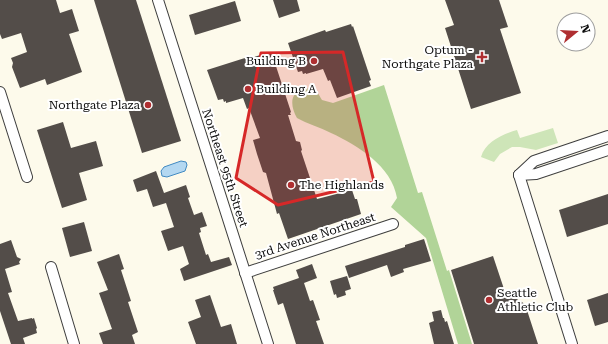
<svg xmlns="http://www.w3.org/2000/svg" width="608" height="344" font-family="'Roboto Serif',serif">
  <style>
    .green { fill: #cee5b8 }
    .forest { fill: #b1d498 }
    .water { fill: #b4d8f1; stroke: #418ac2 }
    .building { fill: #534d49 }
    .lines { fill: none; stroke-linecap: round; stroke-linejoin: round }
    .minor-casing { stroke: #3e3e3e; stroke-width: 12 }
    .minor { stroke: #fff; stroke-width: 10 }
    .marked { fill: #d62828; fill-opacity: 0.2; stroke: #d62828; stroke-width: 3; stroke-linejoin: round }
    .poi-dot { fill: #af2f31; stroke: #fff; stroke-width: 1.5 }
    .labels { text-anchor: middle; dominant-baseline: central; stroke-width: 4; stroke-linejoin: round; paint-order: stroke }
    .poi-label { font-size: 12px; fill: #0b0b0b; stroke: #fff; text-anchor: end }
    .street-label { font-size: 12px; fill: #0b0b0b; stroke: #fff }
  </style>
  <rect width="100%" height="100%" fill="#fdfaeb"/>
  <path class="green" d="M553,128L558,143L536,150L520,147H512L500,154L494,162L481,157C485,142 503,134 517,130L520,138Z"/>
  <path class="forest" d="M384,85L418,193L422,192L447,271L449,270L472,344H458L426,238L391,207L397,198C392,166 357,145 331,133C320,127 307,124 297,118C290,106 289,91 306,89C308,88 313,88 315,90C318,92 320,97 322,100L333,103Z"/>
  <polygon class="water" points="181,161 186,162 187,165 185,171 167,177 162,176 161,171 164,167"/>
  <g class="building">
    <polygon points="0,0 56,0 60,13 72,9 79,31 69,34 82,72 47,85 45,79 20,88 12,67 13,63 11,58 27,52 21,33 2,39 0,34"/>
    <polygon points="94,0 136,0 181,141 142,153"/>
    <polygon points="273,0 297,0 300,11 279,18"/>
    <polygon points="445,0 499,0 508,27 500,29 521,93 471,109 445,28 454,25"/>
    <polygon points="235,1 241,21 195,35 189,15"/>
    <polygon points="351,24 352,27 353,26 371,80 369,81 371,86 337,98 330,80 328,81 323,69 306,74 306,73 303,74 302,71 298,72 288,43 325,30 326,32"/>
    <polygon points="270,52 271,54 272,54 291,112 290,113 291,115 288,115 296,141 300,142 302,150 301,151 317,199 352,190 355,199 357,199 361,214 288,239 279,213 277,214 266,173 263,172 257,154 253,140 260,138 249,108 247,109 243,98 226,103 226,101 224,102 223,99 218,100 207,70 248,57 249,59 251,58"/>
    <polygon points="63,122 71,148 96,141 103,166 79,173 87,200 62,208 37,130"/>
    <polygon points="156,171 164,193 186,185 190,197 188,198 194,215 202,212 207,226 200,228 201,232 199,233 206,255 208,254 211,262 229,257 232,265 184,281 180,269 189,264 183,246 168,251 161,231 174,227 166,203 153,207 147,189 137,192 133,180"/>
    <polygon points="608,194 608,224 567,237 559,210"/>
    <polygon points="84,222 92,251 70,257 62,228"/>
    <polygon points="424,239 431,261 403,269 404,272 391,277 387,265 349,278 345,266 405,247 405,245"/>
    <polygon points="11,240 17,257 21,259 19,262 20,264 5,269 12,292 8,293 18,321 32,318 32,319 34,318 37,328 36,329 37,333 23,338 25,344 11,344 0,311 0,244"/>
    <polygon points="119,254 124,269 121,270 131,301 128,302 138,332 132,335 135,344 103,344 99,333 112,329 99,293 108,290 97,262"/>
    <polygon points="493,256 505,292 525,304 538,344 474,344 451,270"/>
    <polygon points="312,264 317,278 304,283 310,301 313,300 320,320 316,321 324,344 296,344 283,303 278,305 273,290 274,290 273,287 299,278 296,270"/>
    <polygon points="347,276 351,289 345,291 346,295 337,298 336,294 334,295 330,281"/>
    <polygon points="608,293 608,322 595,326 587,300"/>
    <polygon points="210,295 221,327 231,324 237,344 196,344 188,322 201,317 195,300"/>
    <polygon points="441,310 443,318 444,318 445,322 447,321 454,344 434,344 429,323 434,321 432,312"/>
  </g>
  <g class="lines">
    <defs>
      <g id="minor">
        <polyline points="158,0 268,344"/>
        <polyline points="0,92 27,177"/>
        <polyline points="519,175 572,344"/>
        <polyline points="519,175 534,161 608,136"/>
        <polyline points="519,175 536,174 608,150"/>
        <polyline points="51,267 74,344"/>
        <polyline points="245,273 393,224"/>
      </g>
    </defs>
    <use href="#minor" class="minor-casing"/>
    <use href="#minor" class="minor"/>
  </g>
  <path class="marked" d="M343,52L374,182L278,205L236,178L261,53Z"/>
  <g class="poi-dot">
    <path d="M480 51h4v4h4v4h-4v4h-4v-4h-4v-4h4z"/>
    <circle cx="314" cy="61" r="4"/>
    <circle cx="248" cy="89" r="4"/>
    <circle cx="148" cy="105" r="4"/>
    <circle cx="291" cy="185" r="4"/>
    <circle cx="489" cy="300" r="4"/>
  </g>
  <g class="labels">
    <g class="poi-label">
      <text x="473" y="50">Optum -<tspan x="473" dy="14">Northgate Plaza</tspan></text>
      <text x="306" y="61">Building B</text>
      <text x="256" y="89" text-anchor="start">Building A</text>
      <text x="140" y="105">Northgate Plaza</text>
      <text x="299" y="185" text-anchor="start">The Highlands</text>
      <text x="497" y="293" text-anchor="start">Seattle<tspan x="497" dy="14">Athletic Club</tspan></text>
    </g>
    <g class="street-label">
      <text transform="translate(225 168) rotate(72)">Northeast 95th Street</text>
      <text transform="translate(315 236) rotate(-18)">3rd Avenue Northeast</text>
    </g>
  </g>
  <g transform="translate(576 32) rotate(72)"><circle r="19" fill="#ffffff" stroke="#9d9d9d"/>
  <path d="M0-3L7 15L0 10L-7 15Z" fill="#af2f31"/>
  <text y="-6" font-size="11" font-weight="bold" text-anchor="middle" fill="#0b0b0b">N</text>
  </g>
</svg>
